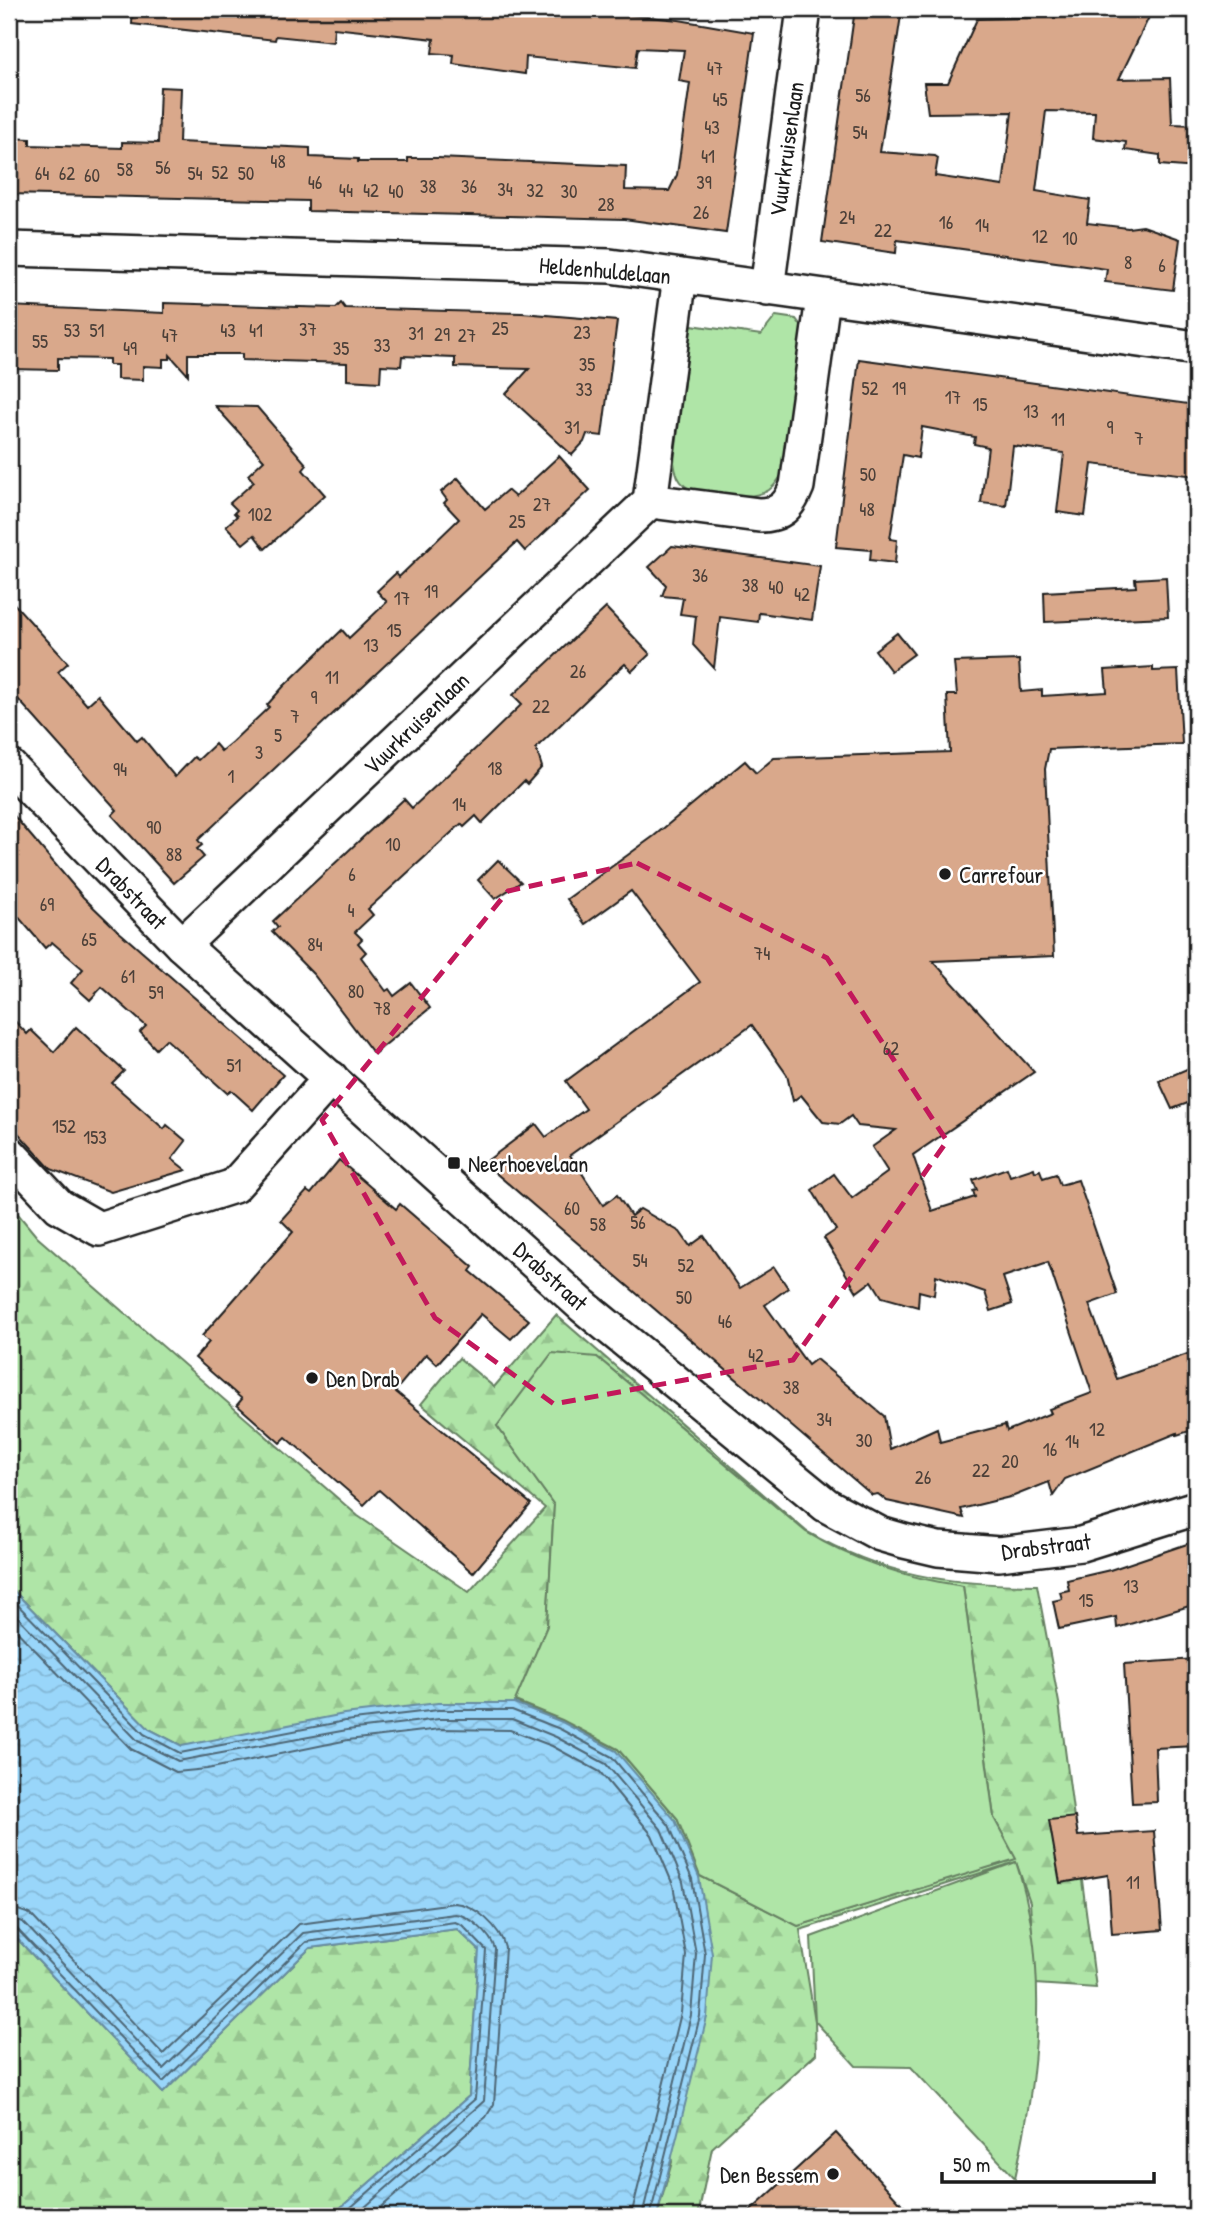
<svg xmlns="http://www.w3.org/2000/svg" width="1205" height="2225" font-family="'Patrick Hand',sans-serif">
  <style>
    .forest { fill: url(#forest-firs); stroke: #668062; stroke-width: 2; fill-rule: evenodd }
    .park { fill: #afe5a7; stroke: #668062; stroke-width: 2 }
    .water { fill: url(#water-waves); stroke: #678ca1; stroke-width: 2 }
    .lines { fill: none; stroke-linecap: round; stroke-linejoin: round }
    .shore { stroke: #4e6675; stroke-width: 2 }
    .building { fill: #d9a88b; stroke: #1c1c1c; stroke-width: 2; fill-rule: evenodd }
    .minor-casing { stroke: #1c1c1c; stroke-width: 38 }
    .minor { stroke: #fff; stroke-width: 33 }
    .marked { fill: none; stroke: #c2185b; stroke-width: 5; stroke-dasharray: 14 9; stroke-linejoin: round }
    .poi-dot { fill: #1c1c1c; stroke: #fff; stroke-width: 2.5 }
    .labels { text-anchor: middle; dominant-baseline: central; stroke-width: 5; stroke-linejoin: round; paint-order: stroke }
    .number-label { font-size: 19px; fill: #4b3f38 }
    .street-label { font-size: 23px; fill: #1c1c1c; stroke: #fff }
    .poi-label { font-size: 23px; fill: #1c1c1c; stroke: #fff; text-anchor: start }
  </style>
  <defs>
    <pattern id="forest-firs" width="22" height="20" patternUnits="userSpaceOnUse" patternTransform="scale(1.75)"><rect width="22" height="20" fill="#afe5a7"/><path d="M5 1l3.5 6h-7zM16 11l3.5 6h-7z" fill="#96c48f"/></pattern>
    <pattern id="water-waves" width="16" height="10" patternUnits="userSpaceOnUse" patternTransform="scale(1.75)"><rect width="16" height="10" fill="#99d6fa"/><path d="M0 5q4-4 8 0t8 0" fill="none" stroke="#83b7d6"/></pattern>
  </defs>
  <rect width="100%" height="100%" fill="#fff"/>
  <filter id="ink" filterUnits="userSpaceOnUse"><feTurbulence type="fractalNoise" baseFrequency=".0143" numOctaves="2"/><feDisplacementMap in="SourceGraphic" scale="14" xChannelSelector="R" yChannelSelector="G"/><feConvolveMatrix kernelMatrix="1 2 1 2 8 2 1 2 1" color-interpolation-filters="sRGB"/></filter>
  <g filter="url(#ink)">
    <g class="forest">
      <path d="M9,1203L37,1237L358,1516L469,1592L545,1508L421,1404L459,1358L494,1387L556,1315L806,1531C885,1576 947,1585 1037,1585L1059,1703L1096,1988L1035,1984L1030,1902L1016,1862L800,1930L815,2021L816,2054L712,2148L698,2216H657L672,2162L616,1751L562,1722L514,1703L182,1746L149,1729L9,1586ZM597,1357L806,1532L869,1564L924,1580L963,1586L994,1818L1015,1859L798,1926L700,1876L677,1818L618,1749L562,1720L516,1702L547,1626L554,1505L497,1426Z"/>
      <polygon points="457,1929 479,1950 469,2096 331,2216 9,2216 9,1930 163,2093 310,1948"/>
    </g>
    <g class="park">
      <path d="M776,316L796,319L802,327L785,468C781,476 777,484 769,490C754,500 699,497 685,486C677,480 675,471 674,462L691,325L761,335Z"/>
      <path d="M552,1353L597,1357L806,1532C855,1562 907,1578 963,1586L994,1818L1016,1859L798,1926L700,1876L677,1818L618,1749L562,1720L515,1701L547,1626L554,1505L497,1426Z"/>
      <path d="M1016,1862C1050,1964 1038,2075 1015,2178L911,2067L856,2066L815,2021L811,1937Z"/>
    </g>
    <polygon class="water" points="9,1586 149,1729 182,1746 344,1714 438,1703 514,1703 562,1722 616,1751 675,1820 699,1877 712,1954 707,2017 657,2216 331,2216 469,2096 479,1950 457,1929 310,1948 163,2093 9,1930"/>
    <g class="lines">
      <g class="shore">
        <polyline points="9,1596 144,1734 180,1753 345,1721 438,1710 512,1710 560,1729 612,1757 669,1825 692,1879 705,1954 700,2016 650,2216"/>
        <polyline points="9,1608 138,1741 178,1761 347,1730 439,1719 512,1719 556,1737 606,1764 661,1829 683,1882 696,1954 691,2015 642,2216"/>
        <polyline points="9,1623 131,1749 176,1772 207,1769 348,1740 440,1729 510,1730 552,1746 600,1772 652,1835 673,1885 686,1955 681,2013 631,2216"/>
        <path d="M9,1907L30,1914L163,2054L299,1924L454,1903C475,1904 501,1928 505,1948L494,2104L486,2117L371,2216"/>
        <path d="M9,1917L23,1922L163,2069L303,1933L455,1914C470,1915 491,1935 495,1949L484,2101L355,2216"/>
        <polyline points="9,1926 17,1929 163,2082 306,1942 455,1922 462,1925 486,1950 475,2099 341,2216"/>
      </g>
    </g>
    <g class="building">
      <polygon points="133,9 569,9 679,20 754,33 726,233 624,219 308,211 308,201 9,194 9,138 30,139 30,145 122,148 122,142 158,143 160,87 181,88 179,142 310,148 310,157 358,159 358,162 408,162 408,158 438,158 626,166 625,190 669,191 677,175 690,83 679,81 684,50 638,48 635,68 526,57 525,74 453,64 454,55 432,53 434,39 334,28 333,42 276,36 275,40 132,24"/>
      <polygon points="855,9 902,9 880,152 935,156 938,158 935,176 1003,186 1012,112 928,113 924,83 948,83 977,19 1150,15 1119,79 1170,78 1172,124 1196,125 1196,168 1160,165 1160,155 1125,150 1126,142 1093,138 1095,112 1046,111 1036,191 1090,200 1087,223 1128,228 1143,226 1180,239 1173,290 1105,282 1107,269 998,254 897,240 896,253 822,242"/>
      <polygon points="164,303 336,308 341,303 345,308 522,313 617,321 602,436 587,434 584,442 572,455 506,394 529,369 455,367 455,358 402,356 401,366 381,365 380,382 347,380 347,363 242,360 242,354 188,354 188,375 170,355 170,359 163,359 163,367 143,366 143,380 117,379 117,365 109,365 109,359 58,358 58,370 10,369 9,306 164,313"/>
      <polygon points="859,359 1196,405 1196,476 1092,464 1085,516 1057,512 1064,453 1013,446 1006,506 981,503 988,447 974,444 975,437 922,427 918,458 903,455 890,539 897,540 895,563 870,560 871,550 836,547"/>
      <polygon points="215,406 257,407 307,465 303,470 325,495 265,549 254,535 243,544 226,526 237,516 234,513 237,510 230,503 254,482 248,475 264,460"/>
      <polygon points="559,456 590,490 525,551 517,542 198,840 202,845 197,849 204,857 174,883 112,815 117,810 9,689 9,598 68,663 58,672 87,705 98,695 137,741 142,737 175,777 194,757 198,760 215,744 221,751 232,742 269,707 267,705 284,686 342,630 349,638 387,602 377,591 396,573 399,577 459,519 444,503 447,500 441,492 458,478 485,509 507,490 515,497"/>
      <polygon points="672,546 820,566 812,620 759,613 758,622 720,617 714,668 693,645 696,616 680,614 683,598 662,596 666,585 649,567"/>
      <polygon points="1166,577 1168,617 1045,622 1044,592 1136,587 1135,579"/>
      <polygon points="606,608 650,654 632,671 625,664 605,682 536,748 542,767 527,784 524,781 482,823 476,816 464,827 461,824 368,909 373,915 355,932 362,939 358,943 366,952 361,957 386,991 389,989 394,996 411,983 430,1008 374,1054 314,975 272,932 278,927 273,921 404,799 412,808 486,739 522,704 513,695"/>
      <polygon points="897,633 914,654 891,671 875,650"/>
      <path d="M1019,660L1021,692L1042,690V696L1107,692L1105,670L1153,667V671L1178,670L1182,744L1049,749L1045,769L1054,956L933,961L1034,1072L913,1155L932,1211L975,1197L973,1191L977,1190L973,1180L1007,1168L1010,1176L1034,1168L1035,1172L1040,1170L1043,1178L1056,1174L1060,1185L1078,1180L1117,1294L1089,1304L1117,1379L1196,1351V1429L1177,1435V1433L1065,1479L1053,1496L1049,1482L1014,1496L961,1509L964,1518L887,1501L878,1494L872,1495L484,1163L536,1124L546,1137L586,1109L566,1081L700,982L631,891L585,924L567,899L654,836L745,761L756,773L774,758L950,752L947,695H957L954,662ZM752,1025L787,1075L793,1101L801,1095L823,1122L840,1124L851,1116L858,1126L896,1130L872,1147L888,1172L852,1198L834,1174L812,1190L836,1230L824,1238L857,1292L872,1281L882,1297L918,1307L919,1291L934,1295L936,1275L985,1292L991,1311L1012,1304L1003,1277L1048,1262L1092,1393L1049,1409L1051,1413L1007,1431L1005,1425L940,1442L937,1428L890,1449L884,1416L816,1359L808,1365L765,1305L788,1288L774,1267L740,1288L704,1236L690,1246L680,1232L640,1209L631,1216L617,1195L603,1205L570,1155Z"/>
      <polygon points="9,810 83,897 117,930 283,1075 253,1110 231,1090 227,1093 166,1039 156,1049 140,1032 146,1026 102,987 90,1000 71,983 83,969 52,942 45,948 9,906"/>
      <polygon points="498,860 521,882 495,899 478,880"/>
      <polygon points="9,1015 27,1034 31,1030 54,1052 76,1027 124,1071 112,1083 164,1129 167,1125 186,1141 172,1159 186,1170 111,1192 51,1169 9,1123"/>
      <polygon points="1196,1065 1196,1100 1172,1109 1159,1081"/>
      <polygon points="339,1160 396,1209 400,1204 473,1267 470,1271 529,1320 511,1339 481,1314 437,1364 426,1354 395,1391 531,1504 473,1573 379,1490 364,1505 286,1437 280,1443 237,1405 242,1399 195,1358 209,1342 202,1336 293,1232 281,1220 307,1191 311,1194"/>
      <polygon points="1196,1541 1196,1604 1117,1628 1116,1617 1059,1629 1053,1601 1062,1599 1060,1592 1069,1590 1067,1580 1110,1570"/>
      <polygon points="1195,1659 1196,1746 1155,1748 1157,1802 1132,1803 1124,1664"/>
      <polygon points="1075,1817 1078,1836 1154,1831 1162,1930 1112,1934 1108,1875 1060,1883 1049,1820"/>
      <polygon points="836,2133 913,2216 745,2216"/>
    </g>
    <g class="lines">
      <defs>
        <g id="minor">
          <polyline points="9,249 610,266 1196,348"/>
          <polyline points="767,289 804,9"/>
          <path d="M650,501L759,515C781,515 789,506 797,486L823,298"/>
          <polyline points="9,766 182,945 583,1306 826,1505 880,1534 904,1541 938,1549 999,1554 1081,1544 1196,1508"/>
          <polyline points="182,945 650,501 680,276"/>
          <polyline points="9,1153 59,1206 99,1229 234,1186 331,1078"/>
        </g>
      </defs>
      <use href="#minor" class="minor-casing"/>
      <use href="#minor" class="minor"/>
    </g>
  </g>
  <path class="marked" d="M637,863L827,958L947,1141L793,1360L554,1404L435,1318L322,1120L508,891Z"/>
  <g class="poi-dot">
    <circle cx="945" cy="874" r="7"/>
    <rect x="447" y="1156" width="14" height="14" rx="3.5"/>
    <circle cx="312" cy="1378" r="7"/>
    <circle cx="833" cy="2174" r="7"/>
  </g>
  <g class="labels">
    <g class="number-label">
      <text x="715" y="68">47</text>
      <text x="863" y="95">56</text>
      <text x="720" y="99">45</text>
      <text x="712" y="127">43</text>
      <text x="860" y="132">54</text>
      <text x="708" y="156">41</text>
      <text x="278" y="161">48</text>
      <text x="163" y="167">56</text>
      <text x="125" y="169">58</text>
      <text x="220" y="172">52</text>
      <text x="42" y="173">64</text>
      <text x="67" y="173">62</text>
      <text x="195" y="173">54</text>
      <text x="246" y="173">50</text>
      <text x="92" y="175">60</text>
      <text x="315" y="182">46</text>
      <text x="704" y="182">39</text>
      <text x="428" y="186">38</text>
      <text x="469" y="186">36</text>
      <text x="505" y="189">34</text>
      <text x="346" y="190">44</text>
      <text x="371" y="190">42</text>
      <text x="535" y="190">32</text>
      <text x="396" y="191">40</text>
      <text x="569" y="191">30</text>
      <text x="606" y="204">28</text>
      <text x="701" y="212">26</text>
      <text x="847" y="217">24</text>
      <text x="946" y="222">16</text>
      <text x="982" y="225">14</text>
      <text x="883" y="230">22</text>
      <text x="1040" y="236">12</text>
      <text x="1070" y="238">10</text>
      <text x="1128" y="262">8</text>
      <text x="1162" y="265">6</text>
      <text x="500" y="328">25</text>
      <text x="308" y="329">37</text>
      <text x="72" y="330">53</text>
      <text x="97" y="330">51</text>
      <text x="228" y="330">43</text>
      <text x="256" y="330">41</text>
      <text x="582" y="332">23</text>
      <text x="416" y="333">31</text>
      <text x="442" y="334">29</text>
      <text x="170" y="335">47</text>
      <text x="467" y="335">27</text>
      <text x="40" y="341">55</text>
      <text x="382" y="345">33</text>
      <text x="130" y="348">49</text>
      <text x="341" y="348">35</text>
      <text x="587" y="364">35</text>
      <text x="870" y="388">52</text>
      <text x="899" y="388">19</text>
      <text x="584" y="389">33</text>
      <text x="953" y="397">17</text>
      <text x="980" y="404">15</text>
      <text x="1031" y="411">13</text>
      <text x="1058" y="419">11</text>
      <text x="572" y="427">31</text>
      <text x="1110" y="427">9</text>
      <text x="1139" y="438">7</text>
      <text x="868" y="474">50</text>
      <text x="542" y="504">27</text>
      <text x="867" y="509">48</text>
      <text x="260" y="514">102</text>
      <text x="517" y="521">25</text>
      <text x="700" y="575">36</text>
      <text x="750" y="585">38</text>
      <text x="776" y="587">40</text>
      <text x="431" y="591">19</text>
      <text x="802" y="594">42</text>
      <text x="402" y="598">17</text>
      <text x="394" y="630">15</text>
      <text x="371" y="645">13</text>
      <text x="578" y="671">26</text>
      <text x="332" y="677">11</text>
      <text x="314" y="697">9</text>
      <text x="541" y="706">22</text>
      <text x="295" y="716">7</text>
      <text x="278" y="735">5</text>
      <text x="259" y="752">3</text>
      <text x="495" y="768">18</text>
      <text x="120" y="769">94</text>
      <text x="231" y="776">1</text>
      <text x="459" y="804">14</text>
      <text x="154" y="827">90</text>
      <text x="393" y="844">10</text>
      <text x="174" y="854">88</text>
      <text x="352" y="874">6</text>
      <text x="47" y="904">69</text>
      <text x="351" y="910">4</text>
      <text x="89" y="939">65</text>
      <text x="315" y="944">84</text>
      <text x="762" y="953">74</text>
      <text x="128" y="976">61</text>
      <text x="356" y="991">80</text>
      <text x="156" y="992">59</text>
      <text x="382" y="1008">78</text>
      <text x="891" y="1048">62</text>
      <text x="234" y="1065">51</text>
      <text x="64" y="1126">152</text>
      <text x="95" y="1137">153</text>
      <text x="572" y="1208">60</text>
      <text x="638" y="1222">56</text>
      <text x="598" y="1224">58</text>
      <text x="640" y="1260">54</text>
      <text x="686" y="1265">52</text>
      <text x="684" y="1297">50</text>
      <text x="725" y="1321">46</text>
      <text x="756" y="1355">42</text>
      <text x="791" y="1387">38</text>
      <text x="824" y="1419">34</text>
      <text x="1097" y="1429">12</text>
      <text x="864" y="1440">30</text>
      <text x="1072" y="1441">14</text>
      <text x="1050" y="1449">16</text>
      <text x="1010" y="1461">20</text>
      <text x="981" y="1470">22</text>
      <text x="923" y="1477">26</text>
      <text x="1131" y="1586">13</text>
      <text x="1086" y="1600">15</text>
      <text x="1133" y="1882">11</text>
    </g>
    <g class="street-label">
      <text transform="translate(786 149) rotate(-82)">Vuurkruisenlaan</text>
      <text transform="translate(605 270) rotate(5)">Heldenhuldelaan</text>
      <text transform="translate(416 723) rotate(-44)">Vuurkruisenlaan</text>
      <text transform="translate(132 893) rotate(46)">Drabstraat</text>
      <text transform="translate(551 1276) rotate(42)">Drabstraat</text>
      <text transform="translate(1046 1546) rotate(-7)">Drabstraat</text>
    </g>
    <g class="poi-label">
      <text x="959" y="874">Carrefour</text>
      <text x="468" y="1163">Neerhoevelaan</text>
      <text x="326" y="1378">Den Drab</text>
      <text x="819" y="2174" text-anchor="end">Den Bessem</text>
    </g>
  </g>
  <rect width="1205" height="2225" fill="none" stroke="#fff" stroke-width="35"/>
  <rect x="18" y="18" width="1170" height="2190" fill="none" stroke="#1c1c1c" stroke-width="2.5" filter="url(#ink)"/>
  <path d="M942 2172v10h212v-10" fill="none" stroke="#1c1c1c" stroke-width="3.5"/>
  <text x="953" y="2172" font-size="21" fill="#1c1c1c" stroke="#ffffff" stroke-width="5" paint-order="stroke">50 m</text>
</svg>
